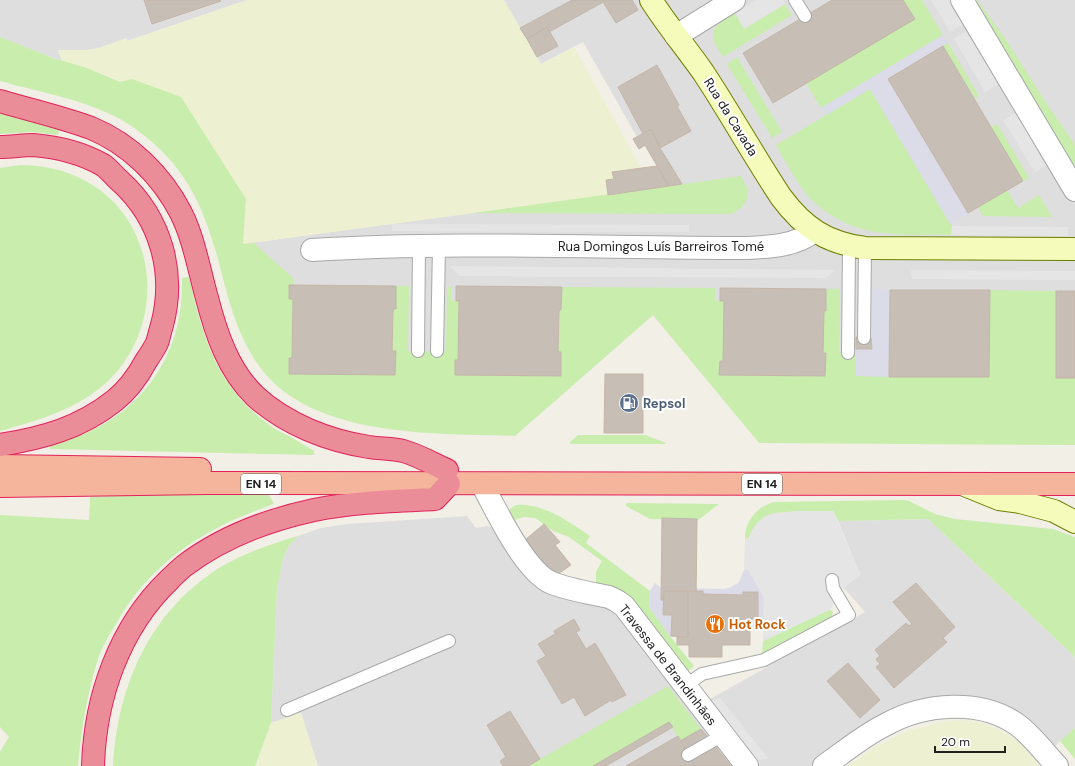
<svg xmlns="http://www.w3.org/2000/svg" width="1075" height="766" font-family="'DM Sans',sans-serif">
  <style>
    .residential { fill: #dfdede }
    .farmland { fill: #edf1d2 }
    .grass { fill: #c8edac }
    .parking { fill: #e5e5e5 }
    .plaza { fill: #dcdbe8 }
    .building { fill: #c7beb6; stroke: #c4b6a9 }
    .lines { fill: none; stroke-linecap: round; stroke-linejoin: round }
    .service-casing { stroke: #a8a8a8; stroke-width: 14 }
    .minor-casing { stroke: #a8a8a8; stroke-width: 24 }
    .secondary-casing { stroke: #6b8000; stroke-width: 24 }
    .trunk-casing { stroke: #e32159; stroke-width: 24 }
    .motorway-casing { stroke: #e32159; stroke-width: 24 }
    .service { stroke: #fff; stroke-width: 12 }
    .minor { stroke: #fff; stroke-width: 22 }
    .secondary { stroke: #f5fcbb; stroke-width: 22 }
    .trunk { stroke: #f5b49c; stroke-width: 22 }
    .motorway { stroke: #eb8d99; stroke-width: 22 }
    .labels { text-anchor: middle; dominant-baseline: central; stroke-width: 4; stroke-linejoin: round; paint-order: stroke }
    .shield { fill: #fff; stroke: #646464; stroke-width: 1 }
    .shield-label { font-size: 12px; font-weight: bold; fill: #212121 }
    .street-label { font-size: 13px; fill: #212121; stroke: #fff }
    .service-label { font-size: 13px; font-weight: bold; fill: #4e5e75; stroke: #fff; text-anchor: start }
    .food-label { font-size: 13px; font-weight: bold; fill: #c56008; stroke: #fff; text-anchor: start }
  </style>
  <rect width="100%" height="100%" fill="#f2efe7"/>
  <g class="residential">
    <polygon points="0,0 247,0 127,41 126,39 99,48 87,50 58,50 62,61 13,43 0,37"/>
    <polygon points="504,0 647,0 816,235 1075,254 1075,415 734,412 653,315 548,407 285,388 243,244 668,186 645,146 639,149 633,139 637,137 583,42 541,64"/>
    <polygon points="653,0 1075,0 1075,246 866,244 805,220"/>
    <polygon points="467,516 476,528 487,526 493,528 526,563 609,598 745,766 318,766 301,713 271,723 277,588 283,559 288,547 298,536 321,528 347,524"/>
    <polygon points="928,519 1075,657 1075,728 1047,753 1027,731 941,706 820,766 749,766 701,704 865,612 844,588 860,574 838,521"/>
  </g>
  <g class="farmland">
    <polygon points="247,0 504,0 541,64 574,47 641,168 613,172 614,179 606,180 608,195 243,244 246,199 120,82 87,68 62,61 58,50 87,50 99,48 126,38 127,41"/>
    <polygon points="301,713 318,766 255,766 271,723"/>
    <polygon points="963,720 981,723 998,729 1012,737 1021,744 1040,766 848,766 876,746 907,731 946,721"/>
  </g>
  <g class="grass">
    <polygon points="903,0 922,0 943,35 821,108 806,83 914,18"/>
    <polygon points="971,0 977,0 1006,40 1047,104 1075,145 1075,174"/>
    <path d="M785,4L792,15L723,57C706,31 710,29 735,13L744,29Z"/>
    <path d="M0,37L53,58L87,68L120,82L132,79L181,97L246,199L243,244L254,243L293,278V285L289,286V299H293L292,358L289,359V374L395,351H392L393,309L396,286H409L408,351H446L447,287H451V301H459L458,360H455V375L560,376L561,352H558L559,310H561L562,287L716,288L715,301H724L723,361H720V375L825,376L826,353H823L824,311H826V289H840L839,353H856V376L989,377L990,290L1056,291V377L1075,378V445L759,443L653,315L515,436C433,433 305,439 255,360C235,329 227,294 218,259C202,203 185,165 137,130C98,101 45,94 0,81Z"/>
    <polygon points="948,43 979,96 975,98 943,46"/>
    <polygon points="737,57 782,132 772,138 727,64"/>
    <path d="M870,89L952,226L951,235C904,234 866,240 825,211C819,206 812,201 807,195C795,180 786,162 776,145Z"/>
    <polygon points="0,112 59,130 58,135 33,132 0,134"/>
    <polygon points="997,124 1029,178 1023,181 991,127"/>
    <path d="M20,165C38,165 56,168 73,175C157,209 171,319 109,380C79,409 39,420 0,431V168Z"/>
    <path d="M741,176C743,181 747,186 748,191C749,202 739,212 729,214L473,213Z"/>
    <polygon points="1007,190 1018,208 1039,195 1052,217 983,216 978,207"/>
    <path d="M189,277C204,341 217,389 274,428C278,431 283,433 287,435C297,440 305,446 314,451V455L50,449V446C69,439 85,435 104,424C157,393 184,339 182,278Z"/>
    <polygon points="578,435 645,435 666,443 665,444 571,444 569,443"/>
    <path d="M142,495H269L274,504C207,527 151,561 116,624C109,635 102,647 98,659C87,694 81,730 78,766H0V752L9,737L0,727V515L89,520L90,497Z"/>
    <path d="M904,500L909,501L935,514L955,519L1053,529L1075,537V657L928,519L838,521L833,511L752,530L749,538L745,539C745,521 756,507 774,502Z"/>
    <polygon points="627,503 719,504 698,520 650,519 626,506 626,504"/>
    <path d="M516,505C543,503 568,521 590,536L586,543L650,591L649,607L676,644L694,666L684,674L596,587V572L602,561L569,537L553,531L535,518L524,517L510,521L508,513L510,509Z"/>
    <path d="M298,536L288,547L283,559L277,588L271,723L255,766H113C118,685 149,613 219,568C244,553 271,544 298,536Z"/>
    <polygon points="829,610 831,610 833,612 832,616 830,618 762,654 763,641"/>
    <polygon points="668,686 701,729 680,741 669,722 593,766 528,766"/>
    <polygon points="1075,728 1075,759 1060,741"/>
  </g>
  <g class="parking">
    <polygon points="757,0 783,0 785,4 744,29 735,13"/>
    <polygon points="931,0 951,0 965,23 950,32"/>
    <polygon points="969,30 1001,83 985,92 954,39"/>
    <polygon points="1018,112 1049,164 1035,172 1003,120"/>
    <polygon points="392,224 689,225 689,232 392,231"/>
    <polygon points="952,226 1068,227 1068,236 951,235"/>
    <polygon points="450,266 836,270 826,278 459,276"/>
    <polygon points="911,270 1075,271 1075,280 912,279"/>
    <polygon points="796,511 833,511 860,574 844,588 831,609 763,641 764,598 744,570 745,539 749,538 752,530 758,522 765,516 774,513"/>
    <polygon points="720,698 768,758 752,762 705,703"/>
  </g>
  <g class="plaza">
    <polygon points="943,35 948,43 888,79 968,213 950,224 870,89 826,115 821,108"/>
    <polygon points="872,289 890,290 889,377 856,376 856,349 872,349"/>
    <polygon points="744,570 748,570 764,598 763,629 743,628 743,619 758,619 758,592 744,592 743,595 703,594 664,591 663,615 672,615 671,638 649,607 650,591 655,583 661,588 724,589 729,588 738,583 740,580"/>
  </g>
  <g class="building">
    <polygon points="144,0 220,0 221,1 152,24"/>
    <polygon points="572,0 607,0 549,32 547,27 527,39 520,28"/>
    <polygon points="607,0 632,0 638,10 616,23 603,2"/>
    <polygon points="832,0 903,0 915,19 773,103 743,53"/>
    <polygon points="547,27 558,46 537,57 527,39"/>
    <polygon points="943,46 1023,181 968,213 888,79"/>
    <polygon points="657,65 679,105 677,106 691,131 660,148 651,129 643,134 618,87"/>
    <polygon points="651,129 660,148 682,184 669,186 645,145 639,149 633,139"/>
    <polygon points="657,166 669,186 608,195 606,180 614,179 612,172"/>
    <polygon points="289,285 396,286 396,309 393,309 392,351 396,351 395,375 289,374 289,358 292,358 293,299 289,299"/>
    <polygon points="456,286 562,287 561,310 559,310 558,352 561,352 561,376 455,375 455,360 458,360 459,301 456,301"/>
    <polygon points="720,288 826,289 826,311 824,311 823,353 826,353 825,376 719,375 720,361 723,361 724,301 720,301"/>
    <polygon points="890,290 990,290 989,377 889,377"/>
    <rect x="1056" y="291" width="19" height="87"/>
    <polygon points="856,337 871,338 872,349 856,349"/>
    <polygon points="605,374 643,374 643,433 604,433"/>
    <polygon points="662,518 697,519 696,600 661,600"/>
    <polygon points="544,524 560,542 555,545 571,565 558,574 546,568 525,540"/>
    <polygon points="916,583 955,627 943,638 947,642 894,688 876,667 880,664 876,659 880,656 875,650 906,623 909,626 912,624 893,602"/>
    <polygon points="664,591 688,591 688,637 671,636 672,615 663,615"/>
    <polygon points="688,591 703,591 703,594 743,595 743,592 758,592 758,619 743,619 743,628 750,628 750,645 722,645 722,657 689,657 689,645 677,645 677,637 688,637"/>
    <polygon points="574,619 580,630 576,632 586,649 595,643 626,695 612,702 611,700 585,716 574,697 562,704 537,661 546,656 538,644 555,634 554,631"/>
    <polygon points="848,663 880,700 860,718 827,681"/>
    <polygon points="510,711 540,759 528,766 503,766 500,761 506,757 487,725"/>
    <polygon points="669,722 673,727 606,766 593,766"/>
    <polygon points="701,729 709,738 686,750 680,741"/>
    <polygon points="678,736 695,766 626,766"/>
    <polygon points="715,746 731,766 695,766 691,760"/>
  </g>
  <g class="lines">
    <defs>
      <g id="service">
        <polyline points="795,0 805,16"/>
        <polyline points="864,338 865,248"/>
        <polyline points="418,351 419,247"/>
        <polyline points="437,351 439,246"/>
        <polyline points="848,353 849,246"/>
        <polyline points="685,686 702,674 764,660 849,615 833,588 832,580"/>
        <polyline points="287,710 449,641"/>
        <polyline points="688,755 723,735"/>
      </g>
      <g id="minor">
        <polyline points="962,0 1075,190"/>
        <polyline points="676,36 734,0"/>
        <path d="M312,250C456,241 601,248 746,248C768,247 797,246 814,231"/>
        <path d="M482,484C496,510 525,572 552,583C570,590 590,593 609,597L617,601L624,606L747,766"/>
        <path d="M824,766C844,752 863,736 885,725C924,703 982,698 1019,726C1033,737 1045,753 1057,766"/>
      </g>
      <g id="secondary">
        <path d="M651,0C667,25 686,48 703,72C730,113 754,156 781,197C804,228 827,243 865,248L1075,249"/>
        <polyline points="962,484 999,499 1020,502 1054,511 1075,522"/>
      </g>
      <g id="trunk">
        <polyline points="0,466 200,469"/>
        <polyline points="0,486 208,483 1075,484"/>
      </g>
      <g id="motorway">
        <path d="M0,101C30,110 61,117 91,128C130,144 162,176 181,213C194,239 199,270 207,298C216,333 228,370 255,396C285,424 329,441 369,447C380,449 393,448 403,451C418,455 433,464 447,470"/>
        <path d="M0,147C11,147 23,145 33,145C57,147 82,153 103,165C109,169 115,177 121,182C161,219 176,273 162,325C160,331 159,337 157,343C154,349 150,355 146,361C138,376 128,390 114,401C80,428 43,438 0,445"/>
        <path d="M93,766C95,698 119,628 169,580C174,575 179,570 184,566C222,537 268,520 314,510C354,502 395,501 435,499L449,484"/>
      </g>
    </defs>
    <use href="#service" class="service-casing"/>
    <use href="#minor" class="minor-casing"/>
    <use href="#secondary" class="secondary-casing"/>
    <use href="#trunk" class="trunk-casing"/>
    <use href="#motorway" class="motorway-casing"/>
    <use href="#service" class="service"/>
    <use href="#minor" class="minor"/>
    <use href="#secondary" class="secondary"/>
    <use href="#trunk" class="trunk"/>
    <use href="#motorway" class="motorway"/>
  </g>
  <defs>
    <symbol id="fuel-disc" viewBox="-11 -11 22 22"><circle r="9.5" fill="#5c6f8a" stroke="#fff"/><path d="M-5.5-6h7V0h2V4h1.3V-2.5L3-4.5l.8-.8L6-3V5H2.5V1h-1V6h-7ZM-4.2-4.7v3.2H.2V-4.7Z" fill="#fff"/></symbol>
    <symbol id="restaurant-disc" viewBox="-11 -11 22 22"><circle r="9.5" fill="#e8710a" stroke="#fff"/><path d="M-5-6h1v4h1v-4h1v4h1v-4h1v5L-1.5 .5V6h-2V.5L-5-1ZM5-6V6H3V1.5H1.5Q1.5-4 5-6Z" fill="#fff"/></symbol>
  </defs>
  <g fill-rule="evenodd">
    <use href="#fuel-disc" x="618" y="392" width="22" height="22"/>
    <use href="#restaurant-disc" x="704" y="613" width="22" height="22"/>
  </g>
  <g class="labels">
    <g class="shield">
      <rect x="241" y="474" width="40" height="20" rx="3"/>
      <rect x="742" y="474" width="40" height="20" rx="3"/>
    </g>
    <g class="shield-label">
      <text x="261" y="484">EN 14</text>
      <text x="762" y="484">EN 14</text>
    </g>
    <g class="street-label">
      <text transform="translate(731 117) rotate(58)">Rua da Cavada</text>
      <text x="661" y="246">Rua Domingos Luís Barreiros Tomé</text>
      <text transform="translate(668 665) rotate(52)">Travessa de Brandinhães</text>
    </g>
    <g class="service-label">
      <text x="643" y="403">Repsol</text>
    </g>
    <g class="food-label">
      <text x="729" y="624">Hot Rock</text>
    </g>
  </g>
  <path d="M935 746v6h70v-6" fill="none" stroke="#212121" stroke-width="2"/>
  <text x="941" y="746" font-size="12" fill="#212121" stroke="#ffffff" stroke-width="3" paint-order="stroke">20 m</text>
</svg>
